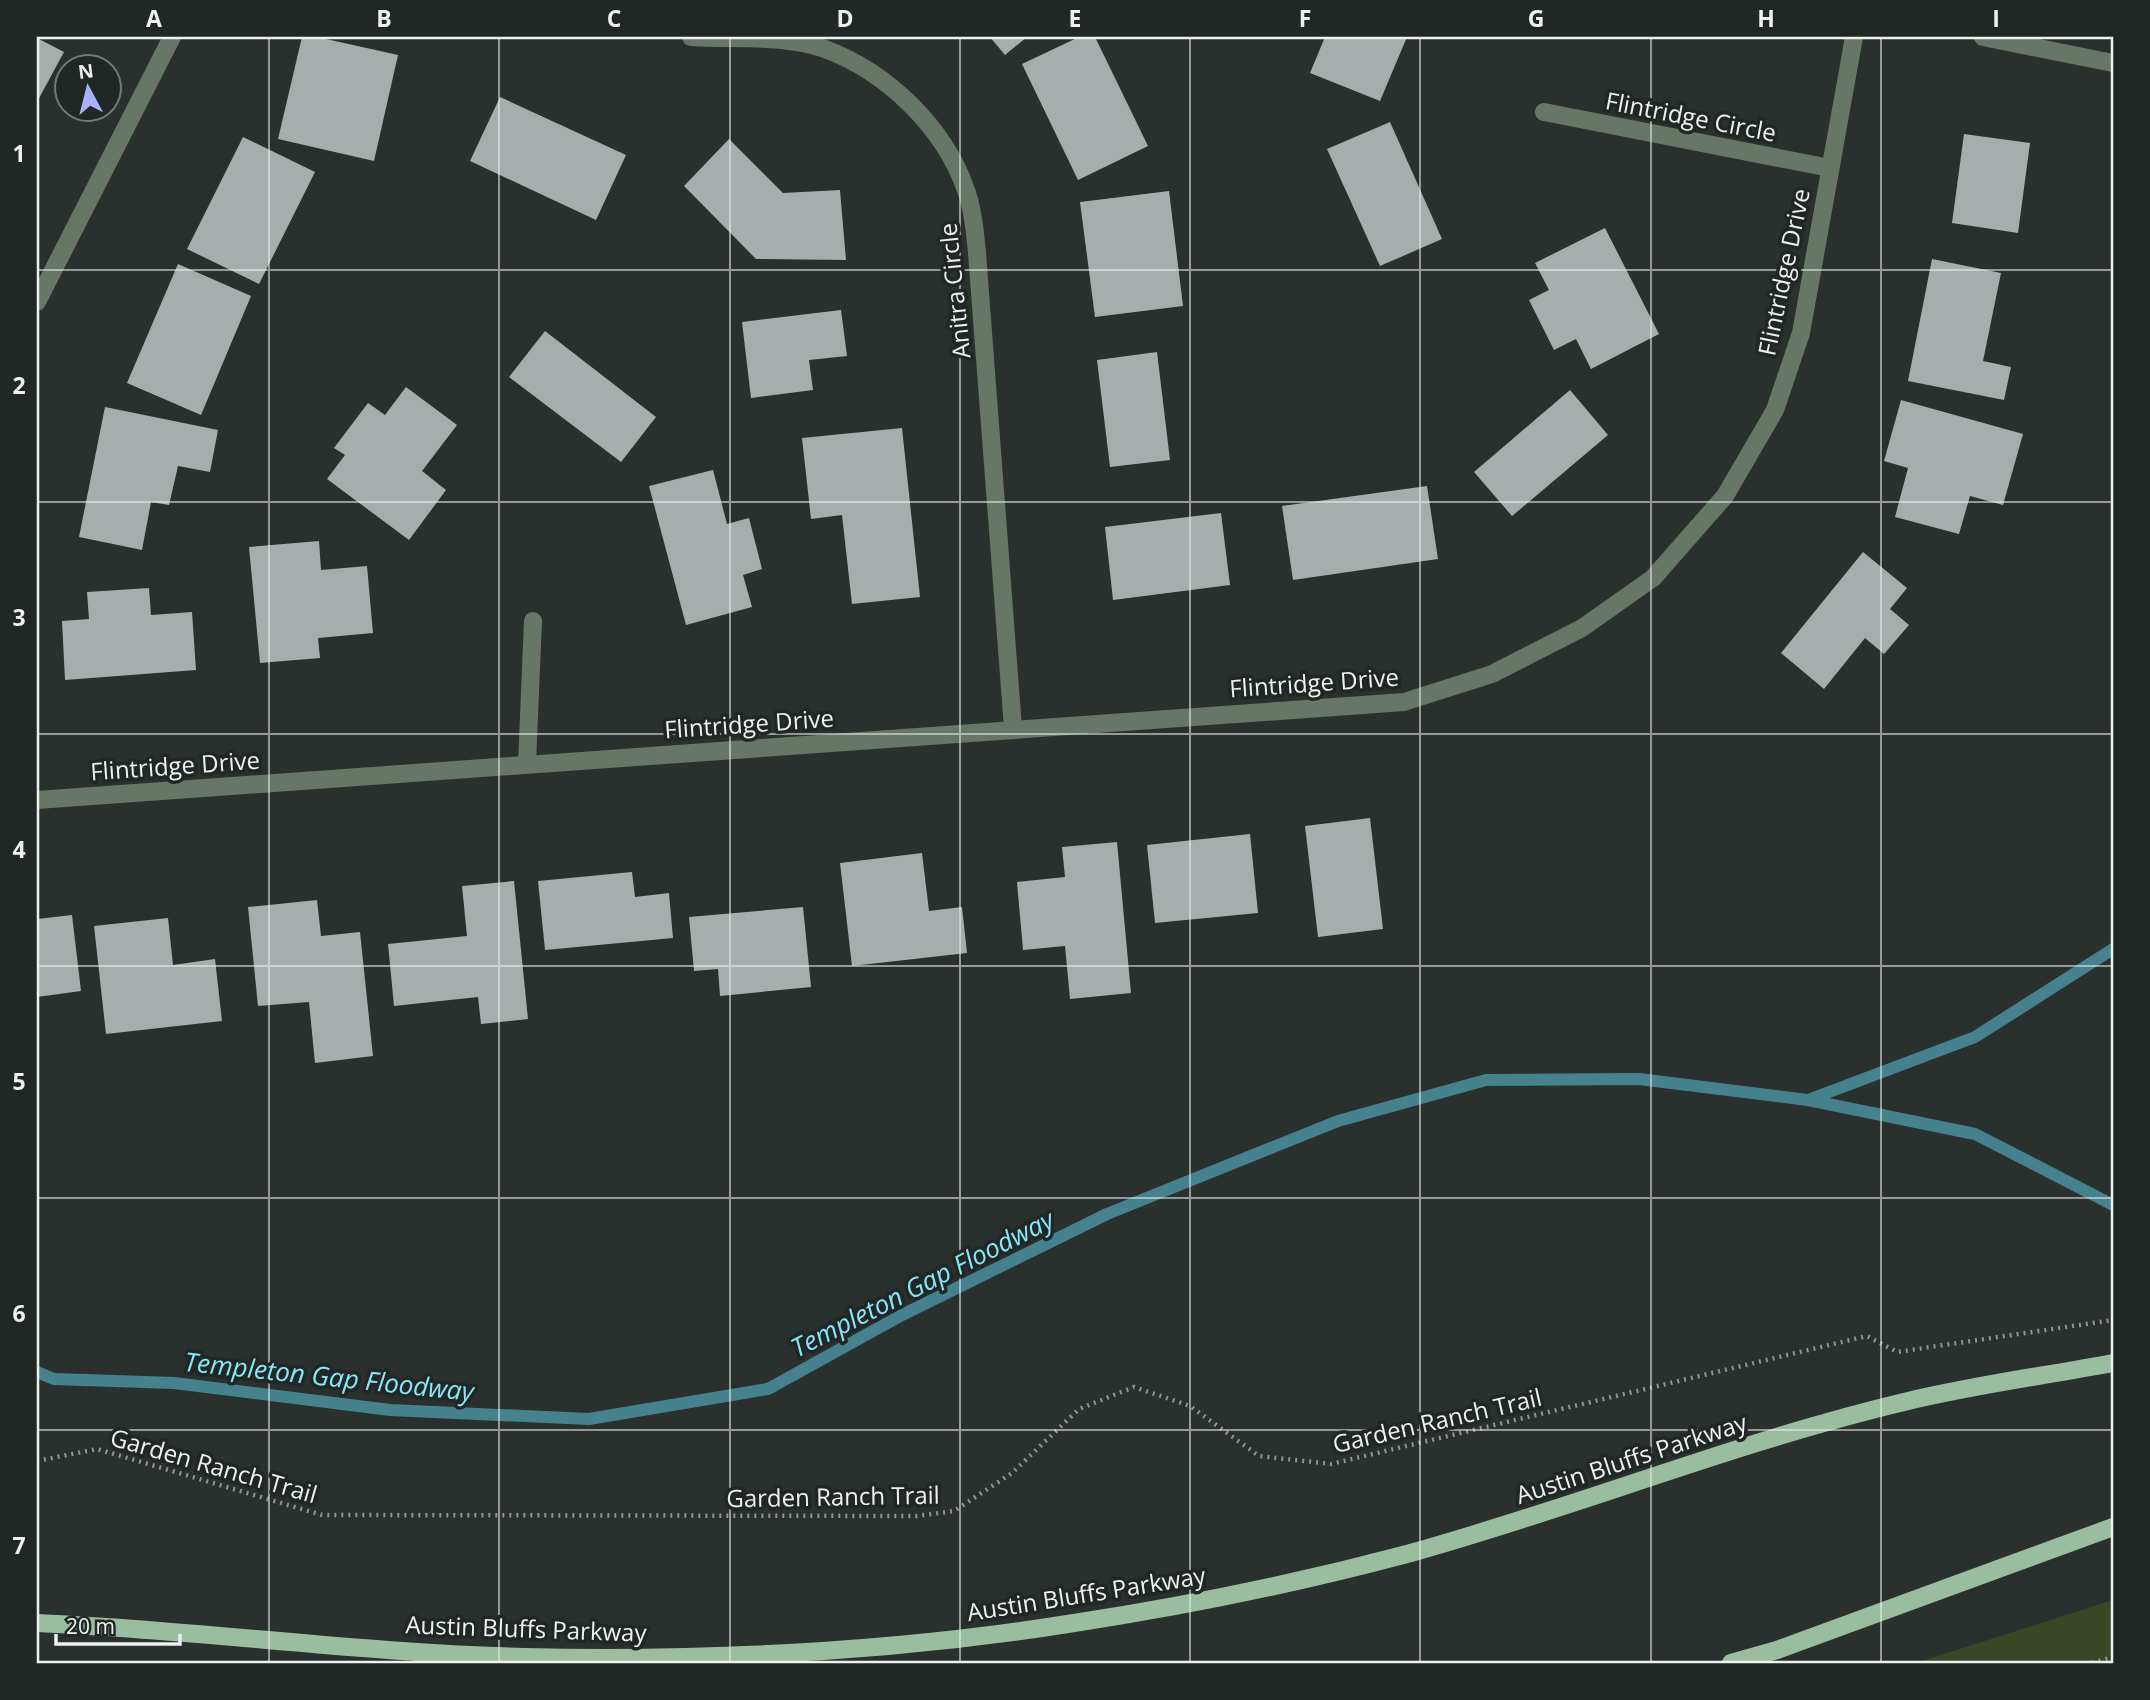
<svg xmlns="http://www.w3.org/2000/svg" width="2150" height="1700" font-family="'Open Sans',sans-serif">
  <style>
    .green { fill: #3a4727 }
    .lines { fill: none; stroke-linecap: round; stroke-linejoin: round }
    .stream { stroke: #46828e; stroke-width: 12 }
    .building { fill: #a5aead }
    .path { stroke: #909492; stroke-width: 4.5; stroke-dasharray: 2 5; stroke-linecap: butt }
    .minor { stroke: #667667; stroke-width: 18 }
    .major { stroke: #9bbd9f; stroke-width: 18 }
    .grid { fill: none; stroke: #edf1ef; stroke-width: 2; stroke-opacity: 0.55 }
    .labels { text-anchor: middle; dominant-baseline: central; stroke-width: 7; stroke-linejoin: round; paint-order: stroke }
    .street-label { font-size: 24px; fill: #edf1ef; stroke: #202724 }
    .water-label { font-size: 26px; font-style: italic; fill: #87e7fb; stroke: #202724 }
    .neatline { fill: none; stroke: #edf1ef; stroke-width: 2.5 }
    .grid-label { font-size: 23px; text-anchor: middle; font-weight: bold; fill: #edf1ef }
  </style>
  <rect width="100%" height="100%" fill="#2a302e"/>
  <polygon class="green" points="2113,1600 2113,1663 1916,1663"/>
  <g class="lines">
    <g class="stream">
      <polyline points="1808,1100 1975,1037 2113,949"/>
      <polyline points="37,1372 54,1379 174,1383 390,1410 589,1419 768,1389 902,1315 1107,1214 1338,1121 1486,1080 1639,1079 1808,1100 1975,1134 2113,1205"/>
    </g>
  </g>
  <g class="building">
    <polygon points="302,37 317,37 398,55 374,161 278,139"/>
    <polygon points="990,37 1027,37 1005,55"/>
    <polygon points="1079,37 1095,37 1148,146 1078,180 1022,64"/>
    <polygon points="1325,37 1407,37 1380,101 1310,73"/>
    <polygon points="37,38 64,52 37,102"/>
    <polygon points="500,97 626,155 596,220 470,161"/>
    <polygon points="1390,122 1442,239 1380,266 1327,149"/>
    <polygon points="1964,134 2030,143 2018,233 1952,223"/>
    <polygon points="243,137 315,172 259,284 187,249"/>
    <polygon points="729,139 783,193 840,190 846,260 756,259 684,186"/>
    <polygon points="1169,191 1183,306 1095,317 1080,202"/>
    <polygon points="1605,228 1659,334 1591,369 1576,339 1554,350 1529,300 1549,290 1535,263"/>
    <polygon points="1932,259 2001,273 1983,361 2011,367 2004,400 1908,381"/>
    <polygon points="178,264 251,296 201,415 127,383"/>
    <polygon points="841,310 847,356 809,360 813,390 751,398 742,322"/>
    <polygon points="545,331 656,417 621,462 509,377"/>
    <polygon points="1157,352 1170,460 1110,467 1097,360"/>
    <polygon points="406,387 457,425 422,471 446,490 409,540 327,479 345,455 334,448 368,403 385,415"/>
    <polygon points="1570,390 1608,435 1512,516 1474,472"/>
    <polygon points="1901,400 2023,434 2003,505 1970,496 1959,534 1895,517 1908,468 1884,461"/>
    <polygon points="105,407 218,430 210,472 178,466 169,505 151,502 142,550 79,537"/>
    <polygon points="902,428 920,597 852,604 842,515 811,519 802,438"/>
    <polygon points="713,470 727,524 749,518 762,569 743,575 752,607 686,625 649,486"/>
    <polygon points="1427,486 1438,559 1293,580 1282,506"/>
    <polygon points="1221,513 1230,585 1113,600 1105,527"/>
    <polygon points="319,541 321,570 367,566 373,633 318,638 320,658 260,663 249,547"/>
    <polygon points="1863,552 1907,588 1890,609 1909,625 1884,654 1865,638 1824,689 1781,653"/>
    <polygon points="149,588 151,615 192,612 196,670 65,680 62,621 89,619 87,592"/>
    <polygon points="1370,818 1383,929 1318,937 1305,826"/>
    <polygon points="1250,834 1258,913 1155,923 1147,845"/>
    <polygon points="1117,842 1131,993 1070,999 1065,946 1023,950 1017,882 1065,877 1062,847"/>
    <polygon points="922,853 929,911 962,907 967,953 852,966 840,863"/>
    <polygon points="632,872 635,897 669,893 673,938 545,950 538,881"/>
    <polygon points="514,881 528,1019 481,1024 478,997 394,1006 388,944 467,936 462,886"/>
    <polygon points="317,900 321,936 360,932 373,1056 315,1063 309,1002 258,1006 248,907"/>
    <polygon points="803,907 811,987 720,996 718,969 694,971 689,917"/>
    <polygon points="72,915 81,991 37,997 37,919"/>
    <polygon points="168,918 173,965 215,959 222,1021 106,1034 94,926"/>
  </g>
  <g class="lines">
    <g class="path">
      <polyline points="37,1461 97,1449 322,1515 917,1516 954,1511 1012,1473 1079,1409 1134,1387 1190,1406 1259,1456 1331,1464 1867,1336 1897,1352 2113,1320"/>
      <polyline points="2092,1663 2113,1657"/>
    </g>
    <g class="minor">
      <path d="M691,37C735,40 783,34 825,49C887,72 944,127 966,190C973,210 975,232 977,253L1013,728"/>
      <polyline points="1983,37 2113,63"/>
      <polyline points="1544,112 1830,168"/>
      <polyline points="37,302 172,37"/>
      <polyline points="527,764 533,621"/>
      <polyline points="37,800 1404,702 1492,674 1582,628 1653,578 1725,496 1775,410 1801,333 1854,37"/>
    </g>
    <g class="major">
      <path d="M37,1623C199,1630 361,1653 524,1657C708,1661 893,1652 1074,1623C1186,1606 1298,1583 1407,1554C1574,1508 1736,1442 1904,1402C1973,1385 2044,1376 2113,1363"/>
      <polyline points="1731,1663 1777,1650 2113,1527"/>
    </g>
  </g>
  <path class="grid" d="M269,37V1663M499,37V1663M730,37V1663M960,37V1663M1190,37V1663M1420,37V1663M1651,37V1663M1881,37V1663M37,270H2113M37,502H2113M37,734H2113M37,966H2113M37,1198H2113M37,1430H2113"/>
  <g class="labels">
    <g class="street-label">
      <text transform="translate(1691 116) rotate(11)">Flintridge Circle</text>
      <text transform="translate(1783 272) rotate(-78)">Flintridge Drive</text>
      <text transform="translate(954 291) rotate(-96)">Anitra Circle</text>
      <text transform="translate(1314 682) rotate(-4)">Flintridge Drive</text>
      <text transform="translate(749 723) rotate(-4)">Flintridge Drive</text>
      <text transform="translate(175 765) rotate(-4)">Flintridge Drive</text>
      <text transform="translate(1437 1420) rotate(-13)">Garden Ranch Trail</text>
      <text transform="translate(1631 1458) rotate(-18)">Austin Bluffs Parkway</text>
      <text transform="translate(214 1465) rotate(16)">Garden Ranch Trail</text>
      <text transform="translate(833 1496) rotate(-1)">Garden Ranch Trail</text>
      <text transform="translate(1086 1593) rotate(-9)">Austin Bluffs Parkway</text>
      <text transform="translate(526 1628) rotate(2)">Austin Bluffs Parkway</text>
    </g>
    <g class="water-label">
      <text transform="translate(922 1283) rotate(-27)">Templeton Gap Floodway</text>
      <text transform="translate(329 1376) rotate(6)">Templeton Gap Floodway</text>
    </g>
  </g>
  <rect width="2150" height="1700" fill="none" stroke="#202724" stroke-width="77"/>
  <g transform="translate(88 88) rotate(353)"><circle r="33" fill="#202724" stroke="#727875" stroke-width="2"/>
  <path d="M0-5L12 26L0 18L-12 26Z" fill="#a7b1fc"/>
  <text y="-10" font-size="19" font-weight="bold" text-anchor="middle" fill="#edf1ef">N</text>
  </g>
  <path d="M56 1634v10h124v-10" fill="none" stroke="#edf1ef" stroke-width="3.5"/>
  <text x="66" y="1634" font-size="21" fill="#edf1ef" stroke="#202724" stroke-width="5" paint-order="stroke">20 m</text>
  <rect x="38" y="38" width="2074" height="1624" class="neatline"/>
  <g class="grid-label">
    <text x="154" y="27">A</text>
    <text x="384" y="27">B</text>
    <text x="614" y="27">C</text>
    <text x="845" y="27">D</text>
    <text x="1075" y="27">E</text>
    <text x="1305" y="27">F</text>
    <text x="1536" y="27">G</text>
    <text x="1766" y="27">H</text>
    <text x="1996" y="27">I</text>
    <text x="19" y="162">1</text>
    <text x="19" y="394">2</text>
    <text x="19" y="626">3</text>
    <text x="19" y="858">4</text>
    <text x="19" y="1090">5</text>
    <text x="19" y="1322">6</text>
    <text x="19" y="1554">7</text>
  </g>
</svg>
